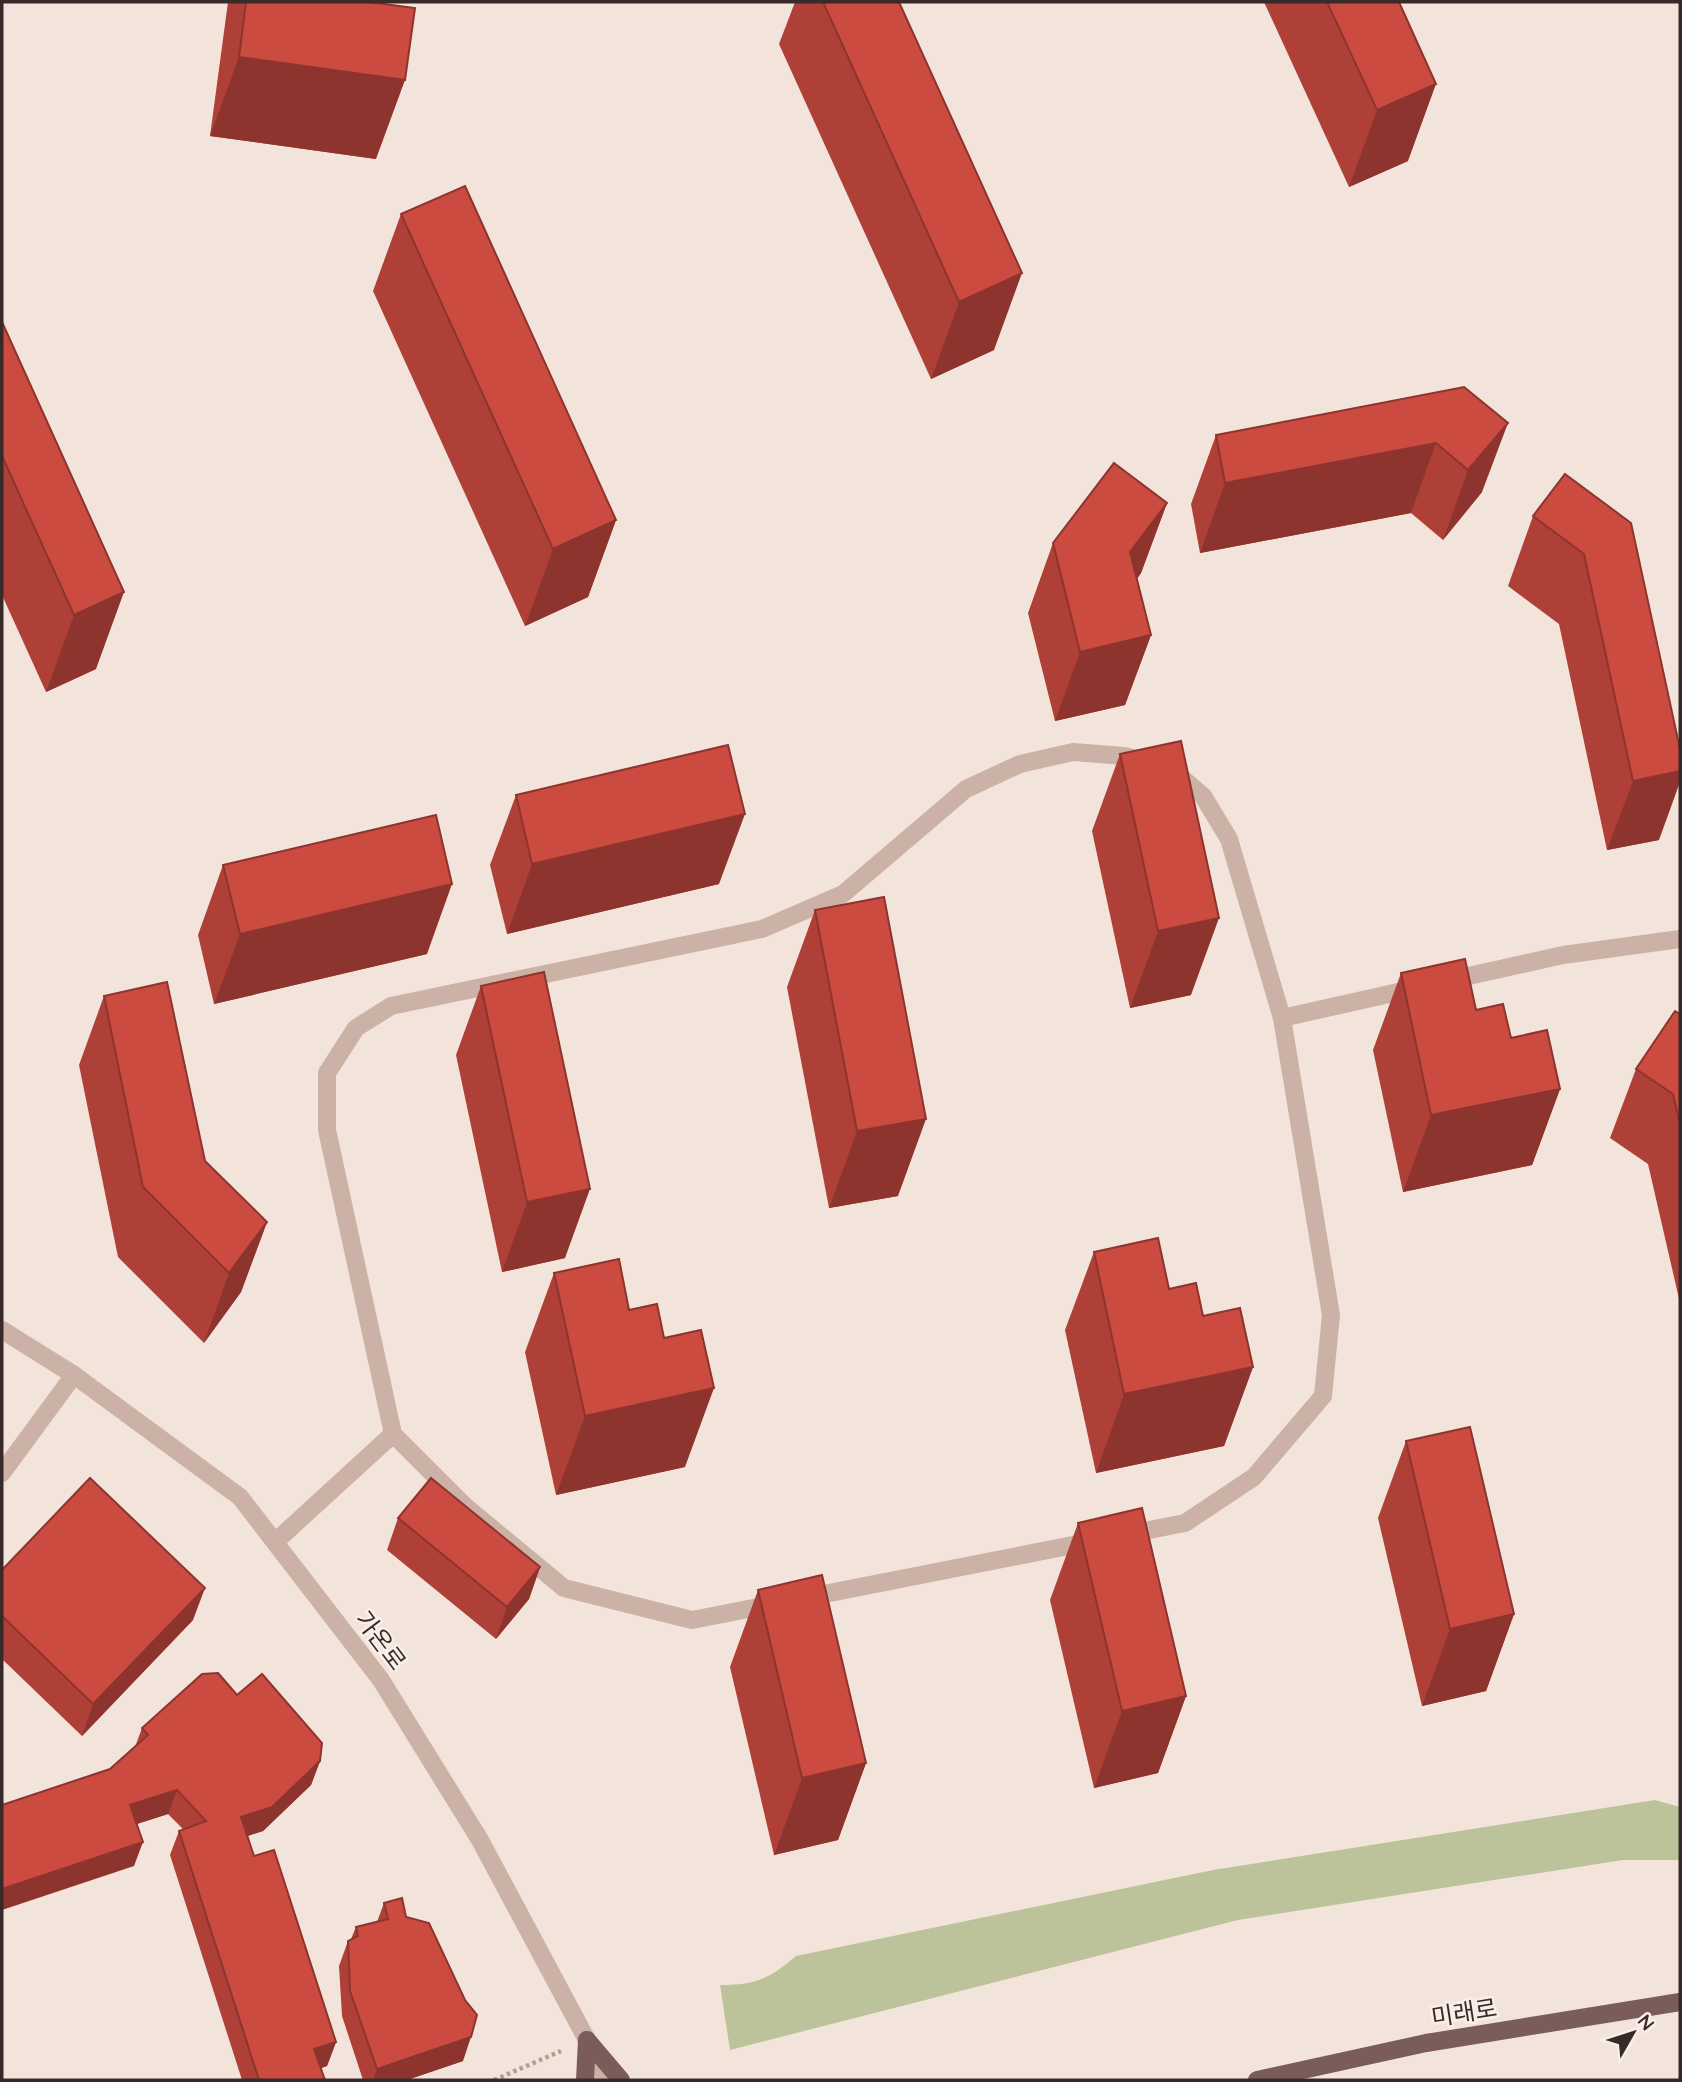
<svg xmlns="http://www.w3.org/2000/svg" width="1682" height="2082" font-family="Quicksand,'Noto Sans KR',sans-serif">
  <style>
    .green { fill: #bcc39a }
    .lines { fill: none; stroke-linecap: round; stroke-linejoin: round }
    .path { stroke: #b89b90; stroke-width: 4.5; stroke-dasharray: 3.5 3.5; stroke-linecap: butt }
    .minor { stroke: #ccb1a6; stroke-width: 18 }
    .major { stroke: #7a5d58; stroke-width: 18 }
    .wall { fill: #af4038 }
    .shaded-wall { fill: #8e342e }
    .building { fill: #cb4b41; stroke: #8e342e; stroke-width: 2 }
    .labels { text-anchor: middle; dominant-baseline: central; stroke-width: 5; stroke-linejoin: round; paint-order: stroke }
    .street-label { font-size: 24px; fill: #382a28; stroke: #faefe8 }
  </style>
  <rect width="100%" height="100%" fill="#f3e4db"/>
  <path class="green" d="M1655,1800L1680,1807V1860H1623L1238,1920L730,2050L720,1985C756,1985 769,1979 796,1956L1213,1870Z"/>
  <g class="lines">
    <polyline class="path" points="494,2080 561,2051"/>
    <g class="minor">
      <polygon points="1073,752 1124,756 1168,766 1203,796 1229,839 1282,1018 1331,1315 1323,1396 1254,1477 1185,1523 692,1620 564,1588 466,1507 393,1434 327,1130 327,1073 356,1028 391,1006 762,929 843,894 966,789 1020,764"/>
      <polyline points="1446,981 1563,955 1680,939"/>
      <polyline points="1282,1018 1416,988"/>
      <polyline points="2,1330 74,1375 240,1497 381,1680 480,1840 587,2040 604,2080"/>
      <polyline points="2,1473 74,1375"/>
      <polyline points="275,1542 393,1434"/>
    </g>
    <g class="major">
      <polyline points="587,2040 621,2080"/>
      <polyline points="585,2080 587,2040"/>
      <polyline points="1257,2080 1426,2043 1680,2002"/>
    </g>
  </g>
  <g class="wall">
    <polygon points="228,2 369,2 376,159 210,136"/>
    <polygon points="795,2 899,2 994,350 931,379 779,44"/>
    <polygon points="1264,2 1399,2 1408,161 1349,187"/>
    <polygon points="401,214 616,520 588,597 525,626 373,291"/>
    <polygon points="2,322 96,669 46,692 2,595"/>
    <polygon points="1464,387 1482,492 1443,540 1411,513 1200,553 1191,504 1216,435"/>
    <polygon points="1565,474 1659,840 1607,850 1559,624 1508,586 1533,516"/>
    <polygon points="1167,503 1141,573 1137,579 1151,635 1125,705 1055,721 1028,613 1053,543"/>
    <polygon points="1120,754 1191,995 1130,1008 1092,831"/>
    <polygon points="516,795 719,884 507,934 490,865"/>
    <polygon points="223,865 427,954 214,1004 198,935"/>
    <polygon points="815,910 898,1196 829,1208 787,987"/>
    <polygon points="1401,973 1476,1010 1511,1038 1560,1089 1532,1165 1403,1192 1373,1050"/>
    <polygon points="481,986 565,1258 502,1272 456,1055"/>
    <polygon points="104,996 205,1161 267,1222 241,1292 204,1343 118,1257 79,1065"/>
    <polygon points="1680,1014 1680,1303 1648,1164 1610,1138 1636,1069"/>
    <polygon points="1094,1252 1169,1289 1203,1316 1253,1367 1224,1446 1096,1473 1065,1330"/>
    <polygon points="554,1273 629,1310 685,1467 556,1495 525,1352"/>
    <polygon points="1406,1441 1514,1614 1486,1691 1422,1706 1378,1518"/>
    <polygon points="398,1518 540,1567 529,1599 496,1639 387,1550"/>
    <polygon points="1078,1523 1186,1696 1158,1773 1094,1788 1050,1600"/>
    <polygon points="2,1570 193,1620 82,1736 2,1659"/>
    <polygon points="758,1590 866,1763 838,1840 774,1855 730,1667"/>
    <polygon points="237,1695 320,1761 311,1785 263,1831 247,1836 254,1856 336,2042 327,2066 321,2068 325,2080 242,2080 170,1855 179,1831 183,1829 168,1814 137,1824 134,1866 110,1769 135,1747 142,1728"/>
    <polygon points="384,1903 406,1917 463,2061 407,2080 363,2080 342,2016 339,1966 348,1941 351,1939 356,1927 377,1922"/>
  </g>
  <g class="shaded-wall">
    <polygon points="239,57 405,80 376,159 210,136"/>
    <polygon points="1436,84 1408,161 1349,187 1377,110"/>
    <polygon points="1022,273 994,350 931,379 959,302"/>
    <polygon points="1508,423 1482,492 1443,540 1468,470"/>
    <polygon points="1436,443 1411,513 1200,553 1225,483"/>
    <polygon points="1167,503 1141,573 1105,622 1130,552"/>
    <polygon points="616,520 588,597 525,626 553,549"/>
    <polygon points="124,592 96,669 46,692 74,615"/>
    <polygon points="1151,635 1125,705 1055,721 1080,652"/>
    <polygon points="1680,771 1680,782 1659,840 1607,850 1633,781"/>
    <polygon points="745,814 719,884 507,934 532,864"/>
    <polygon points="452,884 427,954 214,1004 240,934"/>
    <polygon points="1219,918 1191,995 1130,1008 1158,931"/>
    <polygon points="1560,1089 1532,1165 1403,1192 1431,1115"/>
    <polygon points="926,1119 898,1196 829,1208 857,1131"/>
    <polygon points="590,1189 565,1258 502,1272 527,1202"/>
    <polygon points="267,1222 241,1292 204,1343 229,1273"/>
    <polygon points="1253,1367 1224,1446 1096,1473 1124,1394"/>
    <polygon points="714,1388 685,1467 556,1495 585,1416"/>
    <polygon points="540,1567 529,1599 496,1639 507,1607"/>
    <polygon points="205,1588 193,1620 82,1736 93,1704"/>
    <polygon points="1514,1614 1486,1691 1422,1706 1450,1629"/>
    <polygon points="1186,1696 1158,1773 1094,1788 1122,1711"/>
    <polygon points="320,1761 311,1785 263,1831 232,1841 241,1817"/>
    <polygon points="866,1763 838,1840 774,1855 802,1778"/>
    <polygon points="177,1790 168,1814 121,1829 130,1805"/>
    <polygon points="143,1842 134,1866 2,1910 2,1889"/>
    <polygon points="471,2037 463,2061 407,2080 373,2080 377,2069"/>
    <polygon points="336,2042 327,2066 306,2073 314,2049"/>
  </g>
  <g class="building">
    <polygon points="246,2 369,2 415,8 405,80 239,57"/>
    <polygon points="823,2 899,2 1022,273 959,302"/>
    <polygon points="1327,2 1399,2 1436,84 1377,110"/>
    <polygon points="465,186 616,520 553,549 401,214"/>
    <polygon points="2,322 124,592 74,615 2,456"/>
    <polygon points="1464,387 1508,423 1468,470 1436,443 1225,483 1216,435"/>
    <polygon points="1114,463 1167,503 1130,552 1151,635 1080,652 1053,543"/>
    <polygon points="1565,474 1631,523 1680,749 1680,771 1633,781 1584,554 1533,516"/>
    <polygon points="1181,741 1219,918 1158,931 1120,754"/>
    <polygon points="728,745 745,814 532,864 516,795"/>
    <polygon points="436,815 452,884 240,934 223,865"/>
    <polygon points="884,897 926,1119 857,1131 815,910"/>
    <polygon points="1465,959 1476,1010 1503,1004 1511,1038 1547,1030 1560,1089 1431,1115 1401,973"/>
    <polygon points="544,972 590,1189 527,1202 481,986"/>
    <polygon points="167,982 205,1161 267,1222 229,1273 143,1187 104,996"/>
    <polygon points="1675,1011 1680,1014 1680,1125 1673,1094 1636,1069"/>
    <polygon points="1158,1238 1169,1289 1196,1283 1203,1316 1240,1308 1253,1367 1124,1394 1094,1252"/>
    <polygon points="619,1259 629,1310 657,1304 664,1338 701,1330 714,1388 585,1416 554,1273"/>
    <polygon points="1470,1427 1514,1614 1450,1629 1406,1441"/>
    <polygon points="90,1478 205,1588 93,1704 2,1616 2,1570"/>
    <polygon points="431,1478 540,1567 507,1607 398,1518"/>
    <polygon points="1142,1508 1186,1696 1122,1711 1078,1523"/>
    <polygon points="822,1575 866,1763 802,1778 758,1590"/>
    <polygon points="218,1673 237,1695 262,1674 322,1743 320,1761 272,1807 241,1817 254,1856 274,1850 336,2042 314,2049 325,2080 259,2080 179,1831 206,1821 177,1790 130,1805 143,1842 2,1889 2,1805 110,1769 148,1735 142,1728 202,1674"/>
    <polygon points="402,1898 406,1917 429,1923 465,2000 477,2015 471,2037 377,2069 350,1991 348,1941 358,1936 356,1927 388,1919 384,1903"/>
  </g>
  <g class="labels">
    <g class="street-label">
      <text transform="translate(381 1640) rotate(53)">가온로</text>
      <text transform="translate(1464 2012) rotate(-9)">미래로</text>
    </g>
  </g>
  <rect width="1682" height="2082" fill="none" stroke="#382a28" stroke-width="7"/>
  <g transform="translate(1633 2033) rotate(51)" stroke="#faefe8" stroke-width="5" paint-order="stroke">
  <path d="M0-5L12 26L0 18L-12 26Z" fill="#382a28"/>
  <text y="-10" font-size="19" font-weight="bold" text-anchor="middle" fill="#382a28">N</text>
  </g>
</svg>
